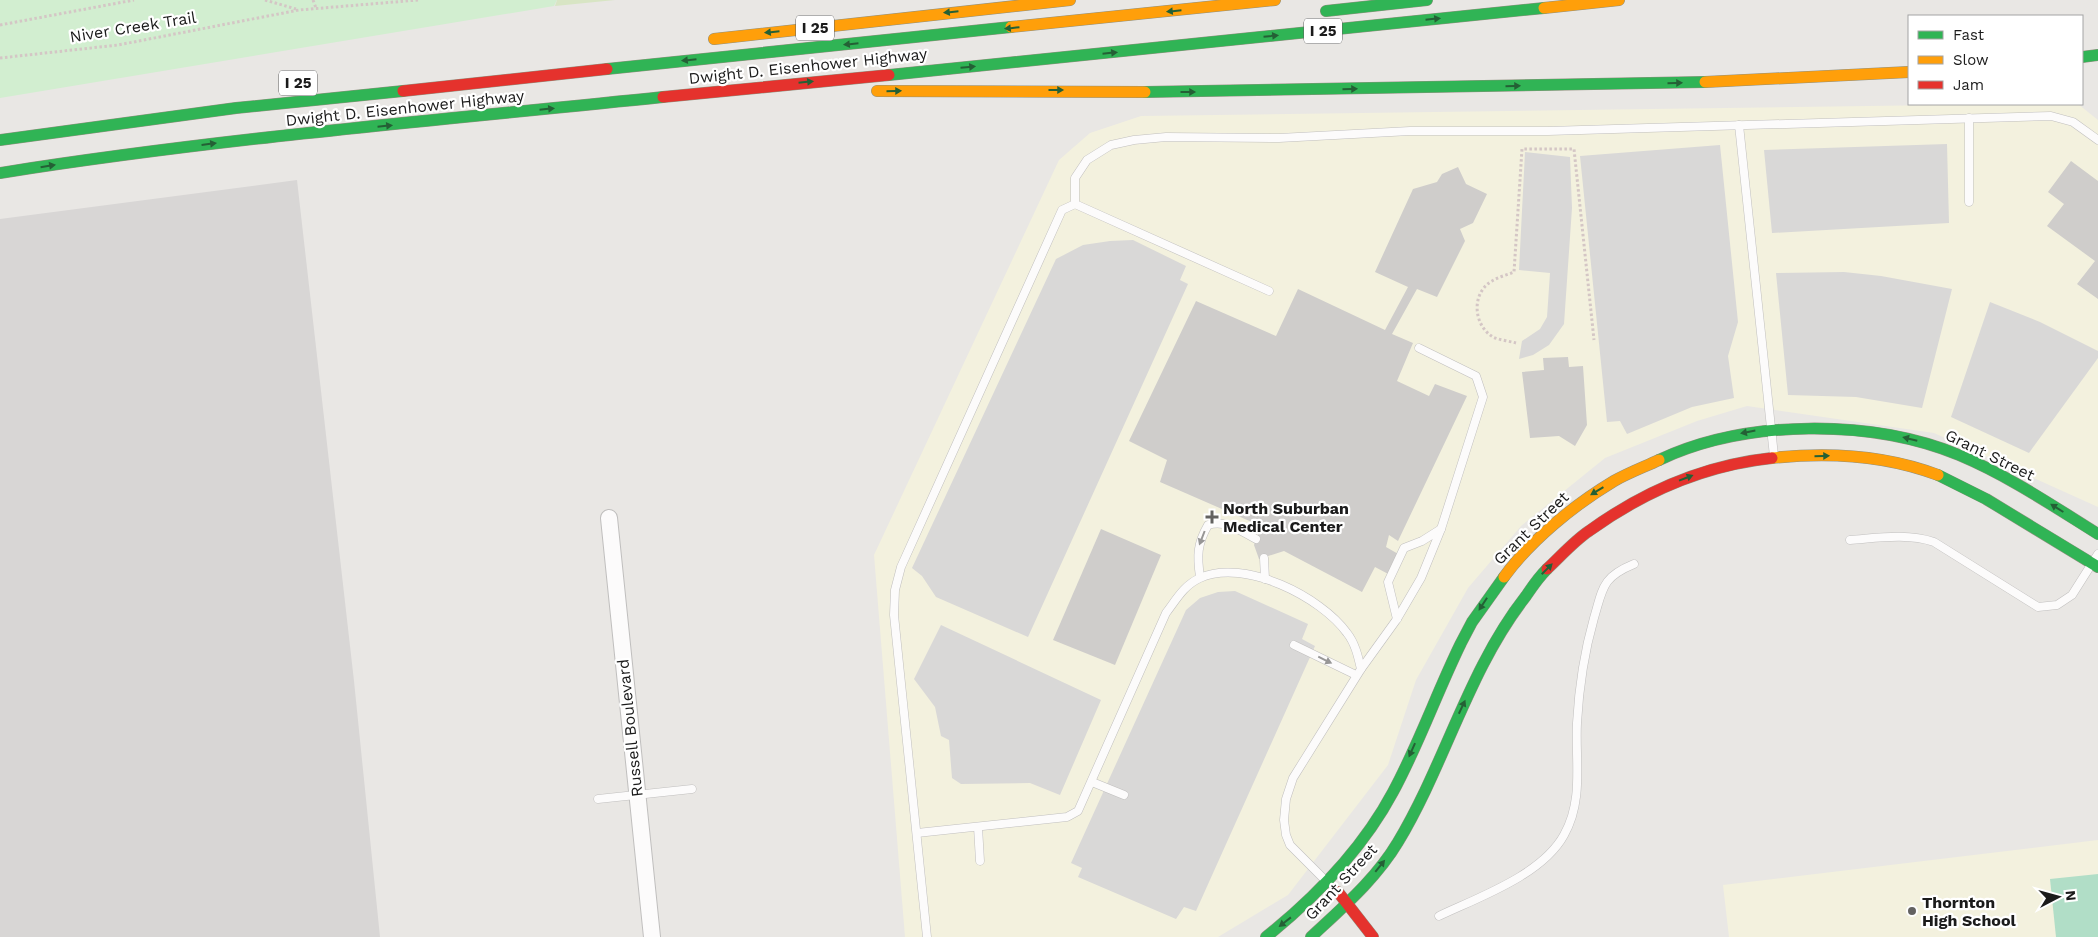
<svg xmlns="http://www.w3.org/2000/svg" width="2098" height="937" font-family="'Work Sans',sans-serif">
  <style>
    .residential { fill: #d8d6d5 }
    .education { fill: #f3f1de }
    .grass { fill: #d8e5c4 }
    .park { fill: #d2eed0 }
    .pitch { fill: #b1dec7 }
    .parking { fill: #d9d8d7 }
    .building { fill: #cfcdcb }
    .lines { fill: none; stroke-linecap: round; stroke-linejoin: round }
    .lane-casing { stroke: #c0bfbe; stroke-width: 9 }
    .street-casing { stroke: #c0bfbe; stroke-width: 18 }
    .fast-casing { stroke: #90907e; stroke-width: 12 }
    .slow-casing { stroke: #90907e; stroke-width: 12 }
    .jam-casing { stroke: #90907e; stroke-width: 12 }
    .path { stroke: #d4c6c5; stroke-width: 3; stroke-dasharray: 2.5 2.5; stroke-linecap: butt }
    .lane { stroke: #fcfbfb; stroke-width: 8 }
    .street { stroke: #fcfbfb; stroke-width: 16 }
    .fast { stroke: #30b455; stroke-width: 11 }
    .slow { stroke: #ff9f0a; stroke-width: 11 }
    .jam { stroke: #e5322d; stroke-width: 11 }
    .oneway { fill: #246035 }
    .oneway2 { fill: #979696 }
    .poi-dot { fill: #636261; stroke: #fff; stroke-width: 2 }
    .labels { text-anchor: middle; dominant-baseline: central; stroke-width: 4.5; stroke-linejoin: round; paint-order: stroke }
    .shield { fill: #fff; stroke: #5f5f5f; stroke-width: 1 }
    .shield-label { font-size: 15px; font-weight: bold; fill: #1b1b1b }
    .street-label { font-size: 16px; fill: #1b1b1b; stroke: #fff }
    .poi-label { font-size: 16px; font-weight: bold; fill: #1b1b1b; stroke: #fff; text-anchor: start }
  </style>
  <rect width="100%" height="100%" fill="#e9e7e4"/>
  <polygon class="residential" points="297,180 354,681 380,937 0,937 0,219"/>
  <g class="education">
    <polygon points="2012,104 2078,104 2098,120 2098,507 1934,433 1747,406 1697,421 1605,458 1521,526 1468,588 1416,680 1388,765 1288,895 1218,937 905,937 874,555 1059,160 1090,133 1141,116"/>
    <polygon points="2098,840 2098,937 1729,937 1723,885"/>
  </g>
  <polygon class="grass" points="557,0 615,0 555,6"/>
  <polygon class="park" points="0,0 557,0 554,6 0,98"/>
  <polygon class="pitch" points="2098,874 2098,937 2056,937 2050,879"/>
  <g class="parking">
    <polygon points="1947,144 1949,223 1772,233 1764,150"/>
    <polygon points="1720,145 1738,322 1728,356 1734,398 1692,407 1627,434 1620,421 1607,422 1580,156"/>
    <polygon points="1525,152 1570,157 1572,208 1564,324 1549,345 1533,355 1519,359 1522,341 1540,329 1547,317 1550,273 1519,270"/>
    <polygon points="1133,240 1186,266 1180,280 1188,284 1028,637 936,597 922,576 912,568 1056,259 1083,245 1110,241"/>
    <polygon points="1844,272 1881,276 1952,289 1922,408 1856,397 1788,395 1776,273"/>
    <polygon points="1990,302 2040,322 2098,351 2098,358 2029,453 1951,417"/>
    <polygon points="1235,591 1308,624 1302,639 1315,646 1196,911 1184,907 1176,919 1078,877 1082,868 1071,863 1186,610 1200,598 1218,592"/>
    <polygon points="941,625 1101,700 1060,795 1030,783 961,784 952,778 949,740 941,736 935,707 914,679"/>
  </g>
  <g class="building">
    <polygon points="2071,161 2098,181 2098,299 2077,284 2095,261 2047,226 2064,204 2048,192"/>
    <polygon points="1458,167 1466,184 1487,194 1473,223 1460,229 1465,241 1437,297 1417,289 1392,334 1413,343 1397,381 1429,396 1435,384 1467,396 1398,541 1389,535 1386,547 1400,555 1392,576 1375,567 1362,592 1284,551 1259,559 1254,545 1261,526 1160,482 1167,460 1129,441 1196,301 1276,336 1298,289 1385,330 1408,287 1375,272 1413,189 1437,182 1442,174"/>
    <polygon points="1568,357 1569,367 1583,366 1587,425 1575,446 1559,436 1530,438 1522,372 1544,370 1543,358"/>
    <polygon points="1101,529 1161,555 1115,665 1053,640"/>
  </g>
  <g class="lines">
    <defs>
      <g id="lane">
        <polyline points="1969,118 1969,202"/>
        <polyline points="1739,125 1774,456"/>
        <polyline points="1075,204 1075,178 1087,160 1111,145 1134,140 1166,137 1279,138 1410,131 1548,131 2051,116 2073,122 2098,140"/>
        <path d="M1850,540C1878,538 1907,533 1934,542L2038,607L2057,605L2072,595L2098,554"/>
        <polyline points="1264,558 1265,579"/>
        <path d="M1200,577C1197,556 1197,544 1208,525C1225,519 1241,531 1256,539"/>
        <polyline points="1397,619 1388,582 1404,548 1422,541 1441,529"/>
        <polyline points="1294,645 1356,675"/>
        <polyline points="1361,669 1397,619 1421,578 1441,529 1483,397 1476,376 1419,348"/>
        <polyline points="1092,782 1124,795"/>
        <polyline points="598,799 692,789"/>
        <polyline points="978,827 980,861"/>
        <path d="M917,833L1067,817L1078,811L1166,613C1176,600 1184,585 1200,578C1245,558 1321,597 1347,633C1355,643 1358,656 1361,669L1293,778L1286,799L1284,820L1286,835L1290,845L1325,880"/>
        <path d="M1439,916C1479,897 1542,875 1564,835C1584,800 1575,760 1577,723C1579,687 1584,653 1594,618C1603,588 1602,577 1634,564"/>
        <polyline points="927,937 894,615 895,590 901,567 1062,210 1075,204 1269,291"/>
      </g>
      <polyline id="street" points="609,518 652,937"/>
      <g id="fast">
        <polyline points="1326,11 1427,0"/>
        <polyline points="2082,57 2098,55"/>
        <polyline points="607,69 1011,27"/>
        <polyline points="889,75 1544,8"/>
        <polyline points="1145,92 1705,82"/>
        <polyline points="0,140 236,108 403,91"/>
        <path d="M0,173C220,138 442,120 663,97"/>
        <path d="M1659,460C1746,419 1871,419 1959,455C2009,476 2053,506 2098,534"/>
        <polyline points="1938,475 1986,499 2098,567"/>
        <path d="M1266,937C1317,896 1362,850 1393,792C1419,744 1437,692 1461,643L1472,622L1504,577"/>
        <path d="M1311,937C1342,908 1376,879 1398,842C1446,762 1468,670 1526,596C1532,587 1539,577 1547,569"/>
      </g>
      <g id="slow">
        <polyline points="1544,8 1619,0"/>
        <polyline points="1011,27 1275,0"/>
        <polyline points="714,39 1070,0"/>
        <polyline points="1705,82 1909,72"/>
        <polyline points="877,91 1145,92"/>
        <path d="M1772,458C1827,452 1885,455 1938,475"/>
        <path d="M1504,577C1531,540 1574,505 1614,481C1628,473 1644,467 1659,460"/>
      </g>
      <g id="jam">
        <polyline points="403,91 607,69"/>
        <polyline points="663,97 889,75"/>
        <path d="M1547,569C1561,556 1574,541 1589,531C1643,492 1706,465 1772,458"/>
        <polyline points="1338,892 1373,937"/>
      </g>
    </defs>
    <use href="#lane" class="lane-casing"/>
    <use href="#street" class="street-casing"/>
    <use href="#fast" class="fast-casing"/>
    <use href="#slow" class="slow-casing"/>
    <use href="#jam" class="jam-casing"/>
    <g class="path">
      <polyline points="265,0 296,9"/>
      <polyline points="313,0 316,8"/>
      <polyline points="0,25 134,0"/>
      <polyline points="0,58 118,45 299,10 418,0"/>
      <path d="M1516,343C1509,341 1499,340 1493,337C1473,325 1471,293 1492,281C1498,277 1507,275 1514,272L1522,149H1574L1594,340"/>
    </g>
    <use href="#lane" class="lane"/>
    <use href="#street" class="street"/>
    <use href="#fast" class="fast"/>
    <use href="#slow" class="slow"/>
    <use href="#jam" class="jam"/>
  </g>
  <defs><path id="oneway-solid" d="M-6-.8H1V-3.2L6.5 0L1 3.2V.8H-6Z" transform="scale(1.25)"/></defs>
  <g class="oneway">
    <use href="#oneway-solid" transform="translate(1174 11) rotate(174)"/>
    <use href="#oneway-solid" transform="translate(951 12) rotate(174)"/>
    <use href="#oneway-solid" transform="translate(1433 19) rotate(-6)"/>
    <use href="#oneway-solid" transform="translate(1012 28) rotate(174)"/>
    <use href="#oneway-solid" transform="translate(772 32) rotate(174)"/>
    <use href="#oneway-solid" transform="translate(1271 36) rotate(-6)"/>
    <use href="#oneway-solid" transform="translate(851 44) rotate(174)"/>
    <use href="#oneway-solid" transform="translate(1110 53) rotate(-6)"/>
    <use href="#oneway-solid" transform="translate(689 60) rotate(174)"/>
    <use href="#oneway-solid" transform="translate(968 67) rotate(-5)"/>
    <use href="#oneway-solid" transform="translate(806 82) rotate(-6)"/>
    <use href="#oneway-solid" transform="translate(1675 83) rotate(-1)"/>
    <use href="#oneway-solid" transform="translate(1513 86) rotate(-1)"/>
    <use href="#oneway-solid" transform="translate(1350 89) rotate(-1)"/>
    <use href="#oneway-solid" transform="translate(1056 90)"/>
    <use href="#oneway-solid" transform="translate(894 91) rotate(-1)"/>
    <use href="#oneway-solid" transform="translate(1188 92)"/>
    <use href="#oneway-solid" transform="translate(547 109) rotate(-6)"/>
    <use href="#oneway-solid" transform="translate(385 126) rotate(-6)"/>
    <use href="#oneway-solid" transform="translate(209 144) rotate(-7)"/>
    <use href="#oneway-solid" transform="translate(48 166) rotate(-9)"/>
    <use href="#oneway-solid" transform="translate(1748 432) rotate(169)"/>
    <use href="#oneway-solid" transform="translate(1910 439) rotate(-166)"/>
    <use href="#oneway-solid" transform="translate(1822 456) rotate(-1)"/>
    <use href="#oneway-solid" transform="translate(1686 478) rotate(-21)"/>
    <use href="#oneway-solid" transform="translate(1597 491) rotate(149)"/>
    <use href="#oneway-solid" transform="translate(2057 508) rotate(-148)"/>
    <use href="#oneway-solid" transform="translate(1547 569) rotate(-45)"/>
    <use href="#oneway-solid" transform="translate(1483 604) rotate(123)"/>
    <use href="#oneway-solid" transform="translate(1462 707) rotate(-65)"/>
    <use href="#oneway-solid" transform="translate(1412 750) rotate(114)"/>
    <use href="#oneway-solid" transform="translate(1380 866) rotate(-51)"/>
    <use href="#oneway-solid" transform="translate(1285 922) rotate(142)"/>
  </g>
  <g class="oneway2">
    <use href="#oneway-solid" transform="translate(1202 538) rotate(111)"/>
    <use href="#oneway-solid" transform="translate(1325 660) rotate(26)"/>
  </g>
  <g class="poi-dot">
    <path d="M1209.5 509.5h5v5h5v5h-5v5h-5v-5h-5v-5h5z"/>
    <circle cx="1912" cy="911" r="5"/>
  </g>
  <g class="labels">
    <g class="shield">
      <rect x="796" y="15.5" width="38" height="25" rx="4"/>
      <rect x="1304" y="18.5" width="38" height="25" rx="4"/>
      <rect x="279" y="70.5" width="38" height="25" rx="4"/>
    </g>
    <g class="shield-label">
      <text x="815" y="28">I 25</text>
      <text x="1323" y="31">I 25</text>
      <text x="298" y="83">I 25</text>
    </g>
    <g class="street-label">
      <text transform="translate(133 27) rotate(-9)">Niver Creek Trail</text>
      <text transform="translate(808 66) rotate(-6)">Dwight D. Eisenhower Highway</text>
      <text transform="translate(405 108) rotate(-6)">Dwight D. Eisenhower Highway</text>
      <text transform="translate(1990 455) rotate(26)">Grant Street</text>
      <text transform="translate(1531 528) rotate(-44)">Grant Street</text>
      <text transform="translate(630 728) rotate(-96)">Russell Boulevard</text>
      <text transform="translate(1341 882) rotate(-47)">Grant Street</text>
    </g>
    <g class="poi-label">
      <text x="1223" y="508">North Suburban<tspan x="1223" dy="18">Medical Center</tspan></text>
      <text x="1922" y="902">Thornton<tspan x="1922" dy="18">High School</tspan></text>
    </g>
  </g>
  <rect x="1908" y="15" width="175" height="90" fill="#ffffff" stroke="#a4a4a4"/>
  <rect x="1918" y="31" width="25" height="8" fill="#30b455" stroke="#a4a4a4"/>
  <text x="1953" y="40" font-size="15" fill="#1b1b1b">Fast</text>
  <rect x="1918" y="56" width="25" height="8" fill="#ff9f0a" stroke="#a4a4a4"/>
  <text x="1953" y="65" font-size="15" fill="#1b1b1b">Slow</text>
  <rect x="1918" y="81" width="25" height="8" fill="#e5322d" stroke="#a4a4a4"/>
  <text x="1953" y="90" font-size="15" fill="#1b1b1b">Jam</text>
  <g transform="translate(2058 897) rotate(84)" stroke="#ffffff" stroke-width="4" paint-order="stroke">
  <path d="M0-4L9 19L0 12L-9 19Z" fill="#1b1b1b"/>
  <text y="-8" font-size="14" font-weight="bold" text-anchor="middle" fill="#1b1b1b">N</text>
  </g>
</svg>
